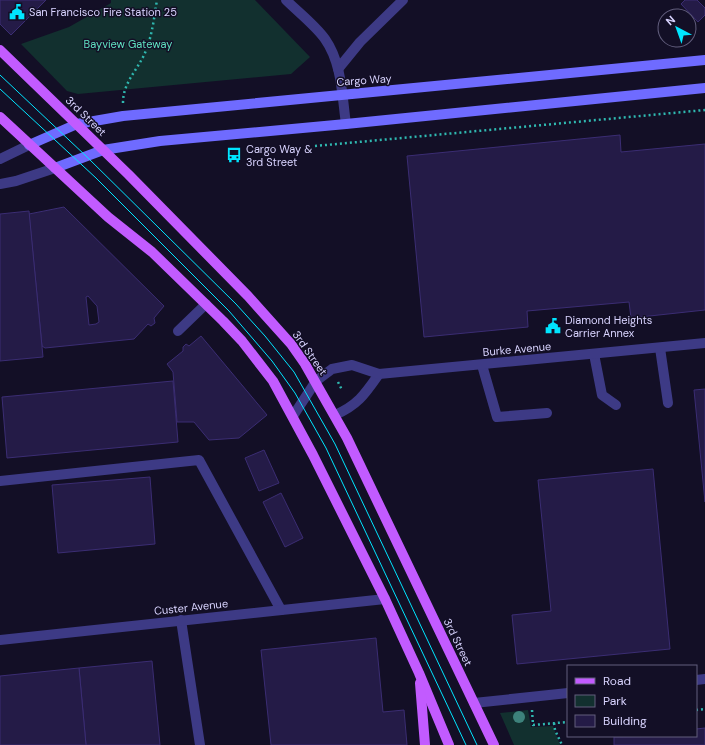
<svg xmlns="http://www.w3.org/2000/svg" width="705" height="745" font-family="'DM Sans',sans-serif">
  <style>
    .green { fill: #12302f }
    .building { fill: #241b47; stroke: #3b2d73; fill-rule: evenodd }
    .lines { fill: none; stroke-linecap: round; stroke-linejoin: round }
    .path { stroke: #2fb8b0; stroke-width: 2.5; stroke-dasharray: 2 3; stroke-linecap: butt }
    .service { stroke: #3d3a85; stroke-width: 10 }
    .minor { stroke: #3d3a85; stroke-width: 10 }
    .tertiary { stroke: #3d3a85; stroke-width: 10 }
    .secondary { stroke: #6f6bff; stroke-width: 10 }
    .primary { stroke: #c25bff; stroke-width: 10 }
    .tram { stroke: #00e5ff; stroke-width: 1 }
    .tree { fill: #3d827b }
    .labels { text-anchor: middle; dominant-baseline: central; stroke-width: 3; stroke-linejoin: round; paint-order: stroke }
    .poi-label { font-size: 11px; fill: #d9d4ff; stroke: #130f26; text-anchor: start }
    .park-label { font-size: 11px; fill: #5fe0c0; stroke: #130f26 }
    .street-label { font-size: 11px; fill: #d9d4ff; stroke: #130f26 }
  </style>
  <rect width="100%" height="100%" fill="#130f26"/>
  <g class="green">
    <polygon points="111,0 255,0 310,57 291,74 78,94 67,91 21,44 69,27 111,3"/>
    <polygon points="528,710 531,727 553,726 560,745 514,745 500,713"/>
  </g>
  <g class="building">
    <polygon points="0,0 46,0 11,35 0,24"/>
    <polygon points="685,0 697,0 705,8 705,15 698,22 681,4"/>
    <polygon points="620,135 621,152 705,144 705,310 631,318 629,302 527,311 528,327 424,337 407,156"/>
    <path d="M64,207L164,306L154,318L155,323L151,326L148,324L134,339L45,348L42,346L29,214ZM88,296L97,306L99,322L96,324L89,325L86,297Z"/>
    <polygon points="29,211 43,357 0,361 0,214"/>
    <polygon points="201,336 267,415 239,438 209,440 194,422 177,422 173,372 167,364 183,351 183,347 186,344 189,346"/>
    <polygon points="173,381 178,442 7,458 2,397"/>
    <polygon points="705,389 705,502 694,390"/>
    <polygon points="264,450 279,483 259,491 245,458"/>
    <polygon points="653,469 670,649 517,664 512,615 551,611 538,480"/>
    <polygon points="150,477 155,544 58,553 52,485"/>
    <polygon points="281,493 303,538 285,547 263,502"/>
    <polygon points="376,638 383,712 404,710 407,745 271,745 261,650"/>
    <polygon points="152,661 160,745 86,745 79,668"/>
    <polygon points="79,668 86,745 0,745 0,676"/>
    <polygon points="705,728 705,745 614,745 614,737 696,736 696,729"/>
  </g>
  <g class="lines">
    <g class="path">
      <path d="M123,103C123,83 136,72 144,55C152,38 154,18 157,0"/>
      <polyline points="315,146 705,110"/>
      <polyline points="338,382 342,390"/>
      <polyline points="532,710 533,725 568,722"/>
      <polyline points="696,710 705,709"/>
      <polyline points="554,723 555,730 562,745"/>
    </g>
    <g class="service">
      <polyline points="178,331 206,304"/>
      <polyline points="660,348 668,403"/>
      <polyline points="594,354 602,395 616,405"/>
      <polyline points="482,365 497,417 547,413"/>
      <polyline points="0,481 199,460 281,610"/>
      <polyline points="181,620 200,745"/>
      <polyline points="696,680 705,679"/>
      <polyline points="474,703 568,693"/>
    </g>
    <g class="minor">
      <polyline points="338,69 360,42 403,0"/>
      <polyline points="0,159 29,145"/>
      <polyline points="0,184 16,181 55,168"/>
      <path d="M335,415C358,405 365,394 379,374"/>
      <polyline points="293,416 316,381 332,369 352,365 379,374 705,343"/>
      <polyline points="0,640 385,599"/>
    </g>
    <path class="tertiary" d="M286,0C298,12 315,25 325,39C342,63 342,96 346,124"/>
    <g class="secondary">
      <polyline points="29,145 77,124 123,116 705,60"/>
      <polyline points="55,168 103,150 160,141 346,124 705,88"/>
    </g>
    <g class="primary">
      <polyline points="0,50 128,174 248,296 291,344 305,364 347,438 494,745"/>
      <polyline points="0,117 108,217 152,252 223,321 242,341 273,381 313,455 385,599 419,673 449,745"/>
      <polyline points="420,683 425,745"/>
    </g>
    <g class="tram">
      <polyline points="0,75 86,156 236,304 265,336 294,372 335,444 477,745"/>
      <polyline points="0,89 96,178 229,311 272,361 295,393 326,448 466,745"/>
    </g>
  </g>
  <circle class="tree" cx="519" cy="717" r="6"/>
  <defs>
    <symbol id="civic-bare" viewBox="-9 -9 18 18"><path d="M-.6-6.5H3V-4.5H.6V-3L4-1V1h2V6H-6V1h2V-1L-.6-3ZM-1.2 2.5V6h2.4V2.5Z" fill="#00e5ff" stroke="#130f26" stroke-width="2.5" paint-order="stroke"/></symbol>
    <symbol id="bus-bare" viewBox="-9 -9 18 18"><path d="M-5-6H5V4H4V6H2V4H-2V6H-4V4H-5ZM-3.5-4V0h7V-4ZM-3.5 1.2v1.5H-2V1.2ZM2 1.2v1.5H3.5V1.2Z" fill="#00e5ff" stroke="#130f26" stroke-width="2.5" paint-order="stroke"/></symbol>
  </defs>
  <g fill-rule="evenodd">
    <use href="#civic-bare" x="6" y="1" width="22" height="22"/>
    <use href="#bus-bare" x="223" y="144" width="22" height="22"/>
    <use href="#civic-bare" x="542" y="315" width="22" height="22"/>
  </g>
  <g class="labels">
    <g class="poi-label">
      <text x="29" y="12">San Francisco Fire Station 25</text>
      <text x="246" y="149">Cargo Way &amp;<tspan x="246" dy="13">3rd Street</tspan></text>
      <text x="565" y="320">Diamond Heights<tspan x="565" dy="13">Carrier Annex</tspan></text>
    </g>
    <g class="park-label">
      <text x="128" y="44">Bayview Gateway</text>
    </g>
    <g class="street-label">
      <text transform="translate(364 80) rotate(-4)">Cargo Way</text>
      <text transform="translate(86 116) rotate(44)">3rd Street</text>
      <text transform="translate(517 349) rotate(-5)">Burke Avenue</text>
      <text transform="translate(310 353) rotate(55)">3rd Street</text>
      <text transform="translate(191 607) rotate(-6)">Custer Avenue</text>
      <text transform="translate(458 642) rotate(64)">3rd Street</text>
    </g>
  </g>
  <rect x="567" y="665" width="130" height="72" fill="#130f26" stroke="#625e7d"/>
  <rect x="575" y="678" width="20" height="6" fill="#c25bff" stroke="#625e7d"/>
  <text x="603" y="685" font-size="12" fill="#d9d4ff">Road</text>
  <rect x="575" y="695" width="20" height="12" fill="#12302f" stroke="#625e7d"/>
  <text x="603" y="705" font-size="12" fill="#d9d4ff">Park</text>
  <rect x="575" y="715" width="20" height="12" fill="#241b47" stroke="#625e7d"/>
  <text x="603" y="725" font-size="12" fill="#d9d4ff">Building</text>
  <g transform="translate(677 28) rotate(319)"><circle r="19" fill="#130f26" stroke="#625e7d"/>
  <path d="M0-3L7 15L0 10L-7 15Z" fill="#00e5ff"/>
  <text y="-6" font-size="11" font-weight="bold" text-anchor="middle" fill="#d9d4ff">N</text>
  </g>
</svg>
